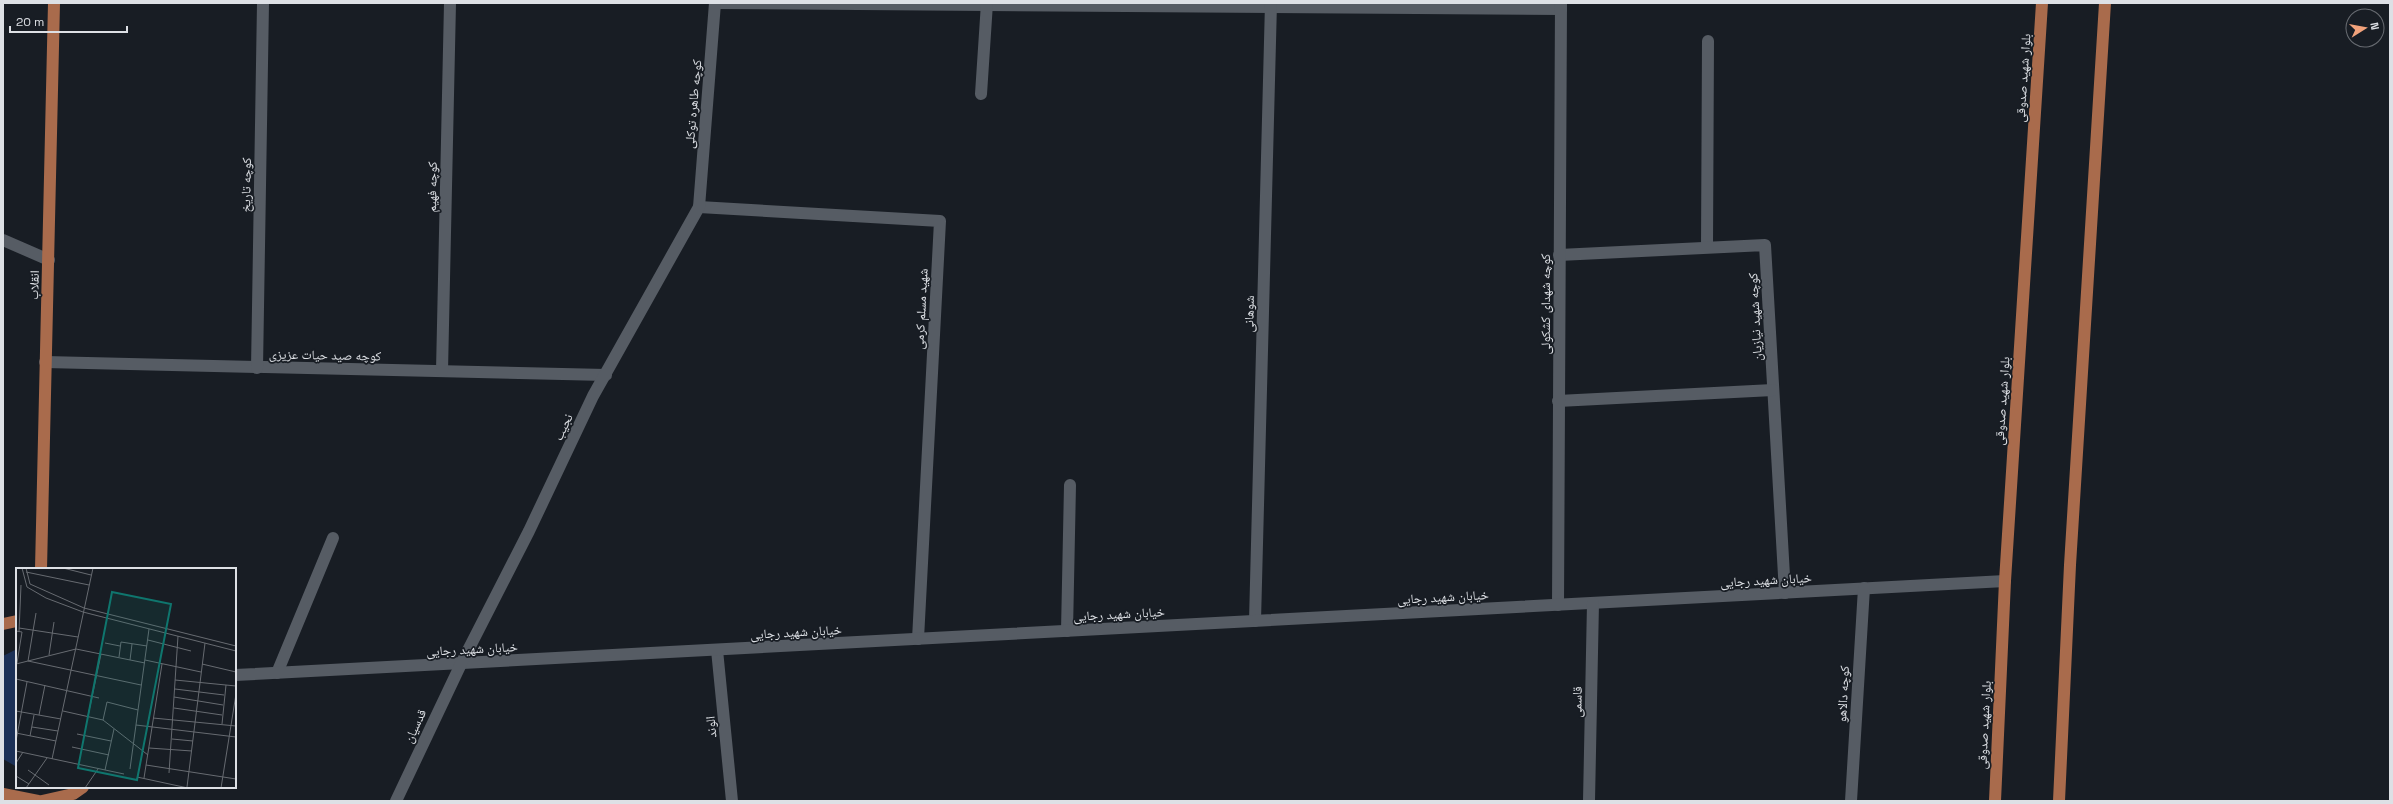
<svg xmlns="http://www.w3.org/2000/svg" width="2393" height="804" font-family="'Space Grotesk','Noto Naskh Arabic',sans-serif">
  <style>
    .green { fill: #1c3157 }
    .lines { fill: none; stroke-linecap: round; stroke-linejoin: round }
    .minor { stroke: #565c64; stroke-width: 12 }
    .major { stroke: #a96b4c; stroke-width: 12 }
    .labels { text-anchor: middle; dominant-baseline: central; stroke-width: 3.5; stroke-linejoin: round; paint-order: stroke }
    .street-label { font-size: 13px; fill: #dde0e5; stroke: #181d24 }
    .inset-road { fill: none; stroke: #676b71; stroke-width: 1 }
    .view { fill: #0f766e; fill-opacity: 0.15; stroke: #0f766e; stroke-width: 2 }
    .inset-edge { fill: none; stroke: #dde0e5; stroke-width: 2 }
  </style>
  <rect width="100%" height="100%" fill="#181d24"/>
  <polygon class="green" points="17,649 17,767 3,759 3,656"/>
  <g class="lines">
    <g class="minor">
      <polyline points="715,3 1561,9"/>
      <polyline points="981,94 987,3"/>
      <polyline points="699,207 940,221 918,639"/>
      <polyline points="3,240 49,260"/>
      <polyline points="1707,247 1708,41"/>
      <polyline points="1559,255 1765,245 1785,593"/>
      <polyline points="45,362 606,375"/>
      <polyline points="257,368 263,3"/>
      <polyline points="442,371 450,3"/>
      <polyline points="1558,401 1773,390"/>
      <polyline points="1558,605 1561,3"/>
      <polyline points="1255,621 1271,3"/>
      <polyline points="1067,631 1070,485"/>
      <polyline points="717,650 732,801"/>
      <polyline points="277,673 333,538"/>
      <polyline points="235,675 2005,581"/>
      <polyline points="396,801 461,664 529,531 593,396 699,207 715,3"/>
      <polyline points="1589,801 1593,603"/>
      <polyline points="1851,801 1864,588"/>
    </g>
    <g class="major">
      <polyline points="41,569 54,3"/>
      <polyline points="3,624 17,621"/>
      <polyline points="3,794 38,801"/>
      <polyline points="42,801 73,794 83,787"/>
      <polyline points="1995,801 2005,581 2042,3"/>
      <polyline points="2059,801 2070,565 2105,3"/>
    </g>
  </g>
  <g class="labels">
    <g class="street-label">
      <text transform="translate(2023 78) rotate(-86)">بلوار شهید صدوقی</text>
      <text transform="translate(693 104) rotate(-85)">کوچه طاهره توکلی</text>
      <text transform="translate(246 185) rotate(-89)">کوچه تاریخ</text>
      <text transform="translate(432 187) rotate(-89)">کوچه فهیم</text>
      <text transform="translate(34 285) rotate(-88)">انقلاب</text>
      <text transform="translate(1545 304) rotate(-90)">کوچه شهدای کشکولی</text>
      <text transform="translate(921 309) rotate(-87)">شهید مسلم کرمی</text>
      <text transform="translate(1249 314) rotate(-89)">شوهانی</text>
      <text transform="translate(1755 317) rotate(-93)">کوچه شهید نیازیان</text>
      <text transform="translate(325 355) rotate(1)">کوچه صید حیات عزیزی</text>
      <text transform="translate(2002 401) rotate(-86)">بلوار شهید صدوقی</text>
      <text transform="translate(563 427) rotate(-65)">نجیب</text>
      <text transform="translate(1766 580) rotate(-3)">خیابان شهید رجایی</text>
      <text transform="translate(1443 597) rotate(-3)">خیابان شهید رجایی</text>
      <text transform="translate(1119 614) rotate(-3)">خیابان شهید رجایی</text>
      <text transform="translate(796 632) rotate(-3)">خیابان شهید رجایی</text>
      <text transform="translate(472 649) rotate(-3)">خیابان شهید رجایی</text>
      <text transform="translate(1843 694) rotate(-87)">کوچه دالاهو</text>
      <text transform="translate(1577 702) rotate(-89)">قاسمی</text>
      <text transform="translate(1984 725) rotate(-87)">بلوار شهید صدوقی</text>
      <text transform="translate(415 726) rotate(-65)">قدسیان</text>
      <text transform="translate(711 727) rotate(-96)">الوند</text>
    </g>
  </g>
  <g transform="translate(16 568)">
    <rect width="220" height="220" fill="#181d24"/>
    <path class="inset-road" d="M6,0L11,19L30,30L67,44M10,0L14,16L68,40M47,0L75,7M10,4L73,17M68,40L220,78M67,44L220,83M20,45L12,93L125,117M3,60L62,69M0,63L6,64L1,95M3,64L5,17M132,72L175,83M89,75L104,78M33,87L38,54M103,89L105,74L131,78M114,92L116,76M129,92L185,104M0,96L60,81L129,95M186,96L220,104M0,111L83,130M159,112L220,118M159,121L208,127M158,129L207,137M158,140L206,147M0,143L45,151M47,143L87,152L132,187M23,147L29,117M72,148L85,86M137,150L220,158M87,152L91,134L122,142M206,156L210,117M120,157L220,169M16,159L42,163M0,165L40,173M61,166L95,173M14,168L18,147M156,171L177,173M0,173L11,114M56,179L93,187M133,180L176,183M0,183L108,206M36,191L77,0M0,195L7,184M130,197L220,211M114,201L133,61M12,202L33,217M89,202L98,161M153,205L162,68M0,208L13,216M121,209L172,220M128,210L146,96M171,219L189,75M10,220L31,190M69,220L82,201M205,220L220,126"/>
    <path class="view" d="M96,24L155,36L121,212L62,200Z"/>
    <rect width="220" height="220" class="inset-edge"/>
  </g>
  <rect width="2393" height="804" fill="none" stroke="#dde0e5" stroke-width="8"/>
  <g transform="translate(2365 28) rotate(79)"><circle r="19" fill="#181d24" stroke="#676b71"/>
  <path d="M0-3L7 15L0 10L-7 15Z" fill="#f1a27b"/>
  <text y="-6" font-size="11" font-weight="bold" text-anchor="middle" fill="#dde0e5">N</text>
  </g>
  <path d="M10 26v6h117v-6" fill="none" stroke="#dde0e5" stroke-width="2"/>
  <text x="16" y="26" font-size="12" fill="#dde0e5" stroke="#181d24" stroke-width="3" paint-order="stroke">20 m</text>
</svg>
